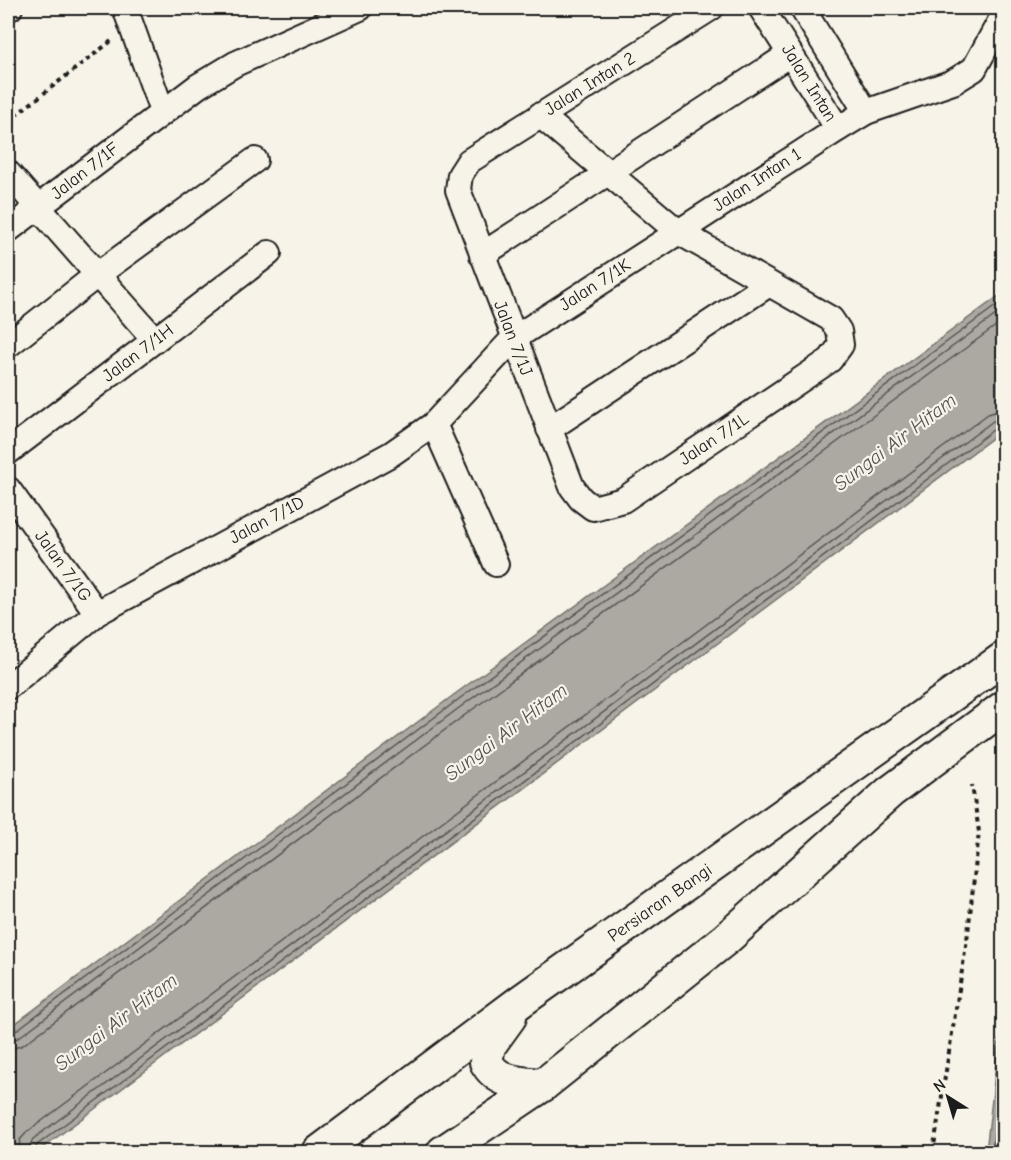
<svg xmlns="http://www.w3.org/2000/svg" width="1011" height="1160" font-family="'Comic Neue',sans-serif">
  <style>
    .water { fill: #aca9a2; stroke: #72716c; stroke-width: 1.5 }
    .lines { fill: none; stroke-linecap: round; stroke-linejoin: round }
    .shore { stroke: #565452; stroke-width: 1.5 }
    .minor-casing { stroke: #1c1c1c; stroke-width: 28 }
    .major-casing { stroke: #1c1c1c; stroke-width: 36 }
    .path { stroke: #1c1c1c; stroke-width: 4; stroke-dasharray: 4.5 4.5; stroke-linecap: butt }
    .minor { stroke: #f7f3e8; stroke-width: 24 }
    .major { stroke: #f7f3e8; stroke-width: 32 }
    .labels { text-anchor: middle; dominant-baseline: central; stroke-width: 4.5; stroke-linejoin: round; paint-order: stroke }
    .street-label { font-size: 18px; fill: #1c1c1c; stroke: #f7f3e8 }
    .water-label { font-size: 20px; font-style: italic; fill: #565452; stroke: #f7f3e8 }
  </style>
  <rect width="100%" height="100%" fill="#f7f3e8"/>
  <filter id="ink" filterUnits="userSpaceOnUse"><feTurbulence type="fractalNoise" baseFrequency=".0167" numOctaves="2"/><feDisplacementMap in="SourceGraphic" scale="12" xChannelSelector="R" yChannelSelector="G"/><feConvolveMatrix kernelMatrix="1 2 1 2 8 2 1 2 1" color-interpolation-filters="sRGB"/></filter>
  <g filter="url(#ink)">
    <g class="water">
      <polygon points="1003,293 1003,430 37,1152 8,1152 8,1029 455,694"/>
      <polygon points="1003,1002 1003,1152 986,1152"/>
    </g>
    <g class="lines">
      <g class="shore">
        <polyline points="8,1033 14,1032 459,699 1004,300"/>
        <polyline points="8,1041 18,1038 463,705 1004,309"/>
        <polyline points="8,1050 23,1045 469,712 1004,320"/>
        <polyline points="18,1152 20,1140 27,1132 988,414 1004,409"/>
        <polyline points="27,1152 33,1139 993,421 1004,418"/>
        <polyline points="34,1152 37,1145 997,427 1004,425"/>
        <polyline points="992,1152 1004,1054"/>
      </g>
      <defs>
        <g id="minor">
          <polyline points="125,8 162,111"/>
          <polyline points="761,8 838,129"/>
          <polyline points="802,8 866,112"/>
          <polyline points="8,9 10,8"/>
          <polyline points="540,115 677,231 831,319 839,331 841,345 830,360 623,500 593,508 581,499 572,487 458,190 460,175 469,161 711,8"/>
          <polyline points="8,173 155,340"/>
          <polyline points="8,230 198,86 235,64 360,8"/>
          <polyline points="482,255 790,54"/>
          <polyline points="8,345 97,275 255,160"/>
          <polyline points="434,424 496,564"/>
          <polyline points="549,429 769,284"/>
          <polyline points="8,452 269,253"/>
          <polyline points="8,489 97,613"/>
          <polyline points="8,687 97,613 391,454 434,424 513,339 838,129 866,112 953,82 974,69 1004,14"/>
        </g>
        <g id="major">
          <path d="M510,1017L489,1046L486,1062C498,1084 521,1083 543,1085"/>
          <polyline points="319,1152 521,1001 1004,658"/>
          <polyline points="443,1152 543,1085 727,938 890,792 1004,707"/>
        </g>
      </defs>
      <use href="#minor" class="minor-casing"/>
      <use href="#major" class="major-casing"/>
      <g class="path">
        <polyline points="8,121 114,39"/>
        <polyline points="933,1152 968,933 979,832 972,785"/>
      </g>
      <use href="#minor" class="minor"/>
      <use href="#major" class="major"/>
    </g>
  </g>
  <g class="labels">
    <g class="street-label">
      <text transform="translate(809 83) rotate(58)">Jalan Intan</text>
      <text transform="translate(590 84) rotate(-32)">Jalan Intan 2</text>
      <text transform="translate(85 171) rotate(-38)">Jalan 7/1F</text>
      <text transform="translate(757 180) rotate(-33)">Jalan Intan 1</text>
      <text transform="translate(595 285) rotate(-33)">Jalan 7/1K</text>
      <text transform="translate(513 338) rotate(69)">Jalan 7/1J</text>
      <text transform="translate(138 353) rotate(-37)">Jalan 7/1H</text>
      <text transform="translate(714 439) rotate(-34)">Jalan 7/1L</text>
      <text transform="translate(267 520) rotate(-28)">Jalan 7/1D</text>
      <text transform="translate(63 566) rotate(54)">Jalan 7/1G</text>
      <text transform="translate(660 903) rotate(-35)">Persiaran Bangi</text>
    </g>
    <g class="water-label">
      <text transform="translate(895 442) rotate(-37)">Sungai Air Hitam</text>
      <text transform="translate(506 732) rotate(-37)">Sungai Air Hitam</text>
      <text transform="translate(116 1022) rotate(-37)">Sungai Air Hitam</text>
    </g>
  </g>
  <rect width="1011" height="1160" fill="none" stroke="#f7f3e8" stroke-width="30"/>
  <rect x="15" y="15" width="981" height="1130" fill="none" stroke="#1c1c1c" stroke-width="2" filter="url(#ink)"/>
  <g transform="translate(948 1097) rotate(323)" stroke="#f7f3e8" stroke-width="4.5" paint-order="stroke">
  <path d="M0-4.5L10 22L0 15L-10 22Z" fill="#1c1c1c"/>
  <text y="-9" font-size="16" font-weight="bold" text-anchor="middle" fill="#1c1c1c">N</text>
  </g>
</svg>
